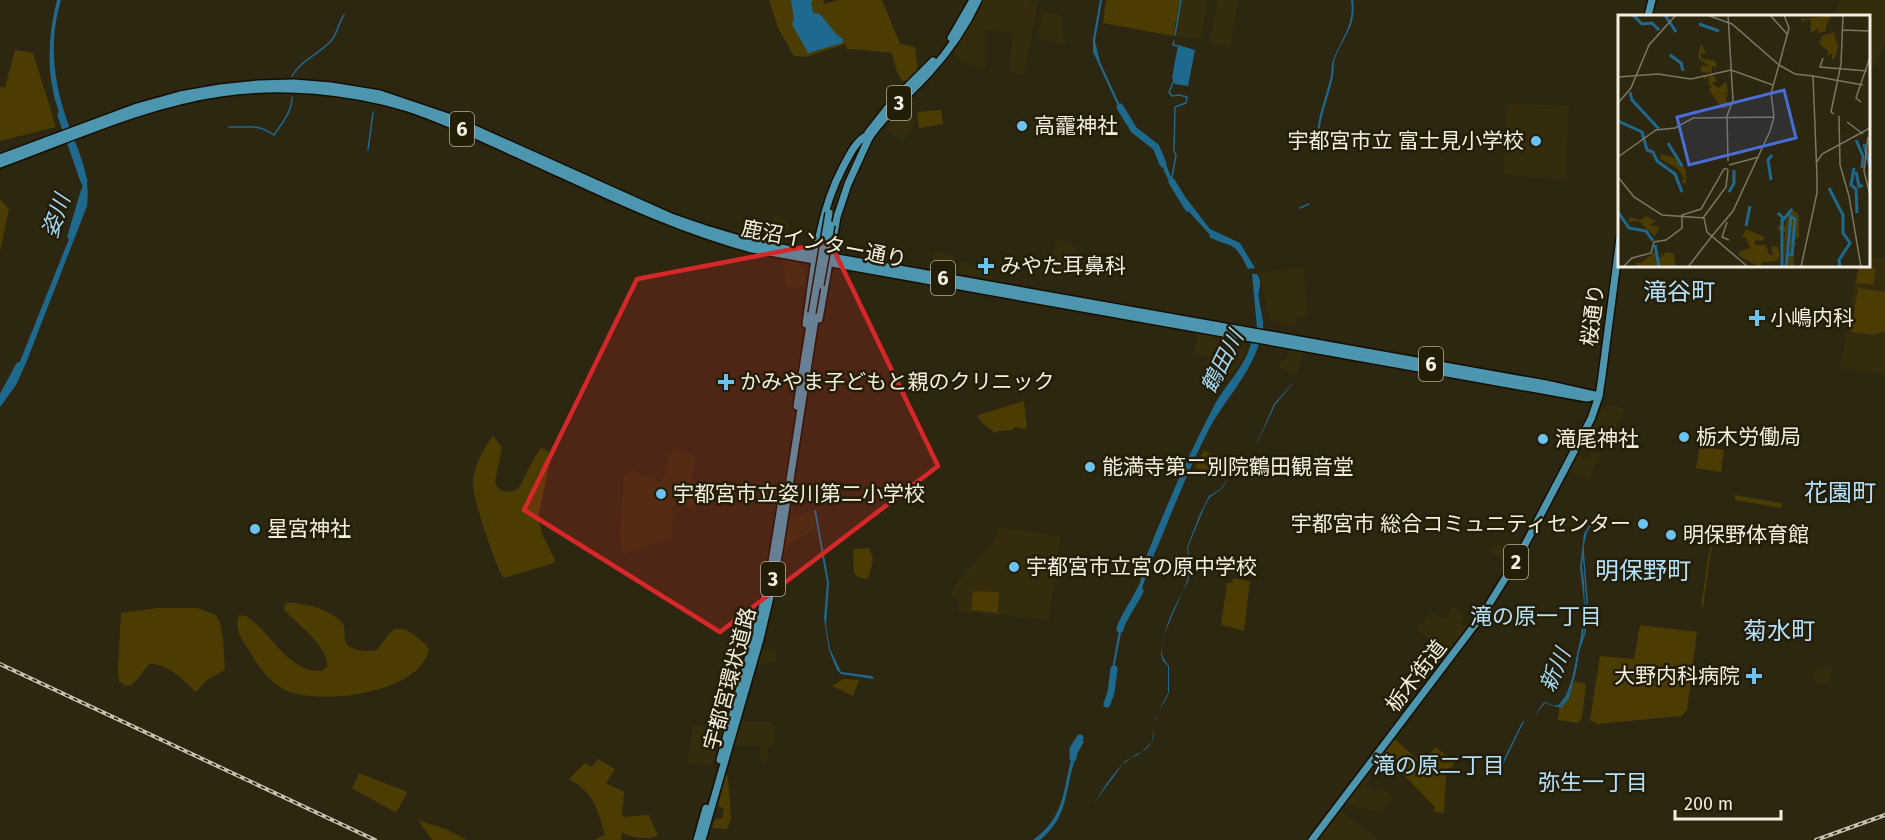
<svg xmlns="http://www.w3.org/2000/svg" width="1885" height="840" font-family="'Fira Sans','Noto Sans JP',sans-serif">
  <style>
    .built { fill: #352c0e }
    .green { fill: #4b3c04 }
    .water { fill: #1e6a8e }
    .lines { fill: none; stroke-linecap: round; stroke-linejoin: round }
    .stream { stroke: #1e6a8e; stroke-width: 1.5 }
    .river { stroke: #1e6a8e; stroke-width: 7 }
    .primary-casing { stroke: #160f00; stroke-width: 10 }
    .primary { stroke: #4d96af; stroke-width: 7 }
    .rail-casing { stroke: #c7c1b2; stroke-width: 4 }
    .rail { stroke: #241d07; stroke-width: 1.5; stroke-dasharray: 4.5; stroke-linecap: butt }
    .primary-bridge-casing { stroke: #160f00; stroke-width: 10; stroke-linecap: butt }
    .primary-bridge { stroke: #4d96af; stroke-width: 7 }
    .marked { fill: #d62828; fill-opacity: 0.2; stroke: #d62828; stroke-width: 4.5; stroke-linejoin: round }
    .poi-dot { fill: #6ac3f1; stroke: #241d07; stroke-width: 2 }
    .labels { text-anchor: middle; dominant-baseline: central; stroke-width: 5; stroke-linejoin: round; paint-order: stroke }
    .shield { fill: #241d07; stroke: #b5afa0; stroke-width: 1.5 }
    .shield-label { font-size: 20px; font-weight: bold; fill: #f3eee1 }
    .poi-label { font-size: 21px; fill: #f3eee1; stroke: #241d07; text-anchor: start }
    .street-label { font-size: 21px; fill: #f3eee1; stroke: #241d07 }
    .water-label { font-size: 22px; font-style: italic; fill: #a1d9f8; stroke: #241d07 }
    .neighbourhood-label { font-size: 22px; fill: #b3e1fc; stroke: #241d07 }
    .quarter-label { font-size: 24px; fill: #b3e1fc; stroke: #241d07 }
    .inset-river { fill: none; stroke: #1e6a8e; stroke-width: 3 }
    .inset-road { fill: none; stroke: #7c7664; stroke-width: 1.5 }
    .view { fill: #486eda; fill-opacity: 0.15; stroke: #486eda; stroke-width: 3 }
    .inset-edge { fill: none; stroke: #f3eee1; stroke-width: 3 }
  </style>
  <rect width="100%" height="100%" fill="#2d2611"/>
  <g class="built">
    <polygon points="983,0 1027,0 1038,2 1024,75 1010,72 1012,32 985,30 985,68 967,65 953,55"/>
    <polygon points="1182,0 1207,0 1201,39 1199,40 1176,36"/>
    <polygon points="1217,0 1238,0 1230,47 1210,43"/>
    <polygon points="1840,0 1885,0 1885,42 1873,68 1869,66 1868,16 1834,16"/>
    <polygon points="1043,12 1063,15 1061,28 1067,45 1038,39"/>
    <polygon points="1507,103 1569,106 1565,179 1503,175"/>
    <polygon points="910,111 915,123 903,141 886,129 898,112"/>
    <polygon points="779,215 790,224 782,245 766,242 768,223"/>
    <polygon points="1057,239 1079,247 1074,272 1042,265 1045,254 1052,255"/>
    <polygon points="936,252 956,255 952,275 933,272 931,270 934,253"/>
    <polygon points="1869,256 1885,258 1885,319 1849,314 1857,266 1868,266"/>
    <polygon points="782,260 801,264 807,280 806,288 788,286 785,282"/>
    <polygon points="981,260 992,263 992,279 965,275 958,270 962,261 978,267"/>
    <polygon points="1304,268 1308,317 1298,316 1295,325 1284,325 1275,322 1269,318 1259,273"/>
    <polygon points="1849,316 1885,321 1885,375 1840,368"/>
    <polygon points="1198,331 1246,340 1245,353 1227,381 1211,377 1212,369 1203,367 1208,357 1194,355"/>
    <polygon points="1290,350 1303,352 1298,375 1278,368 1282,359 1285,360"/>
    <polygon points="1610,405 1625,408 1611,441 1606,448 1587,439 1602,409"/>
    <polygon points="672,449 696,456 691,480 702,484 696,507 673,505 672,538 623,554 620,536 624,476 632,470 661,482 669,465 667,462"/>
    <polygon points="1591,451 1600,454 1593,470 1591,480 1570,471 1577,455 1588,459"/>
    <polygon points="809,512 811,515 815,514 816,529 788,544 789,547 783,550 789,521"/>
    <polygon points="998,527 1061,536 1049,620 958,611 959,598 950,596 957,582 995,541"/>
    <polygon points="1495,542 1516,555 1510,564 1490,552"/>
    <polygon points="1453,607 1466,615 1461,623 1469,628 1450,654 1417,631 1430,612 1446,619"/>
    <polygon points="776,649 776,663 758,664 762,650"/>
    <polygon points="1831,665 1830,683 1816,683 1812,672"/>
    <polygon points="743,722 774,722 773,746 768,746 767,762 759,762 761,745 734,745 741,724"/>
    <polygon points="724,724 712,766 686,762 691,744 692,726"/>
    <polygon points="1367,775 1371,778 1366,785 1375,792 1380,786 1393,797 1382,813 1343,804"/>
    <polygon points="1340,810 1379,840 1318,840"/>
  </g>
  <g class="green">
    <path d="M769,0H823L825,4L838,0H882L900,44L915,47L918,73L913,79L902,81L897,72L892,53C876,52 863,49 847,49L845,44L806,57L794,56L778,28Z"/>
    <polygon points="1106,0 1180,0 1173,36 1103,23"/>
    <polygon points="15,50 33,53 56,127 0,141 0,87 5,87"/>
    <polygon points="941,110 943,124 919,128 917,112"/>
    <polygon points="0,199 9,209 0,252"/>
    <polygon points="1859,266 1876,268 1873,285 1856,283"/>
    <polygon points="1858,288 1885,292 1885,331 1873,335 1851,332"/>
    <polygon points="1024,401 1027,429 1014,427 1013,430 998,431 995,433 980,421 978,415"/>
    <path d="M493,436L502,447L495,482C498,493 511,494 519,488L534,458L541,448L548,451L551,457L538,518L543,536L555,560L554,563L507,577H503L501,574C493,557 471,496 473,479C475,464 484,448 493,436Z"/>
    <polygon points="1700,446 1724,450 1721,472 1696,468"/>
    <polygon points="1204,450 1215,457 1207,473 1195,468"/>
    <polygon points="1735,495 1782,503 1782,508 1735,500"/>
    <polygon points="1689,526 1709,529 1713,536 1703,607 1701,607 1711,539 1707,537 1707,534 1688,531"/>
    <polygon points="869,548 873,559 869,577 867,579 858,577 854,573 853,549"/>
    <polygon points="1233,578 1250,581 1244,631 1221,625 1227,583 1232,583"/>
    <polygon points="973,591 999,592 998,613 971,610"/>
    <path d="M287,603C300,601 336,611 343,624C346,630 343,637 346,643C350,651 370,652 377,650C382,644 387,635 393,630C401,623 426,641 429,650C419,694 319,706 285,690C267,681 258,665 248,649C241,638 234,629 239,615L246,616C272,632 287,672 322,671L327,666C329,648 297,623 285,611L284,606Z"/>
    <path d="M157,608H198L216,615L220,623L223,639L225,668L223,671L207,680L196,692C183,680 168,663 149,664C141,673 132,695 119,681L118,668L121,613Z"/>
    <polygon points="1640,625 1697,632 1687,710 1682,716 1597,724 1590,720 1600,656 1634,659"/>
    <polygon points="843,679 859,680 853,696 832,686"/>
    <polygon points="1574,681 1586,684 1582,718 1578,723 1558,720 1559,708"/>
    <polygon points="1395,739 1422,764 1435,747 1455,762 1446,775 1444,813 1434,812 1435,807 1383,754"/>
    <path d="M598,759L615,769L606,783L624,792L622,817L649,815L658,836C643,840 636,838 622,833L621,840H594L605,835C597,808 595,794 569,779L585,763L592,767Z"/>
    <polygon points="359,773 405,791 407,793 397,811 395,812 353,789 352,788"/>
    <polygon points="725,776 728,776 731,819 727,829 712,828 715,819 722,818 724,809 718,806"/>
    <polygon points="418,820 446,829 467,840 432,840"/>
  </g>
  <g class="water">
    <path d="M57,0H61C49,40 53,78 66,118C77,149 91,172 87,206L26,363L16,385L0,407V398L13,379L81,209C87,165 73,154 60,115C46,77 47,39 57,0Z"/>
    <polygon points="791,0 813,0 811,2 813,13 820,14 837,35 843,39 842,43 808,53 792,24 794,19"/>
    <polygon points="1100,0 1102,0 1095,41 1100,62 1125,116 1153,145 1161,150 1170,175 1177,185 1174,191 1164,171 1159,150 1138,134 1123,117 1093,52 1093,39"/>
    <path d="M1351,0H1353C1357,28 1341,38 1334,62C1333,67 1334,72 1333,76C1329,97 1320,115 1319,136H1317C1318,115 1326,97 1331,76C1332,70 1331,64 1334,58C1342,38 1355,23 1351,0Z"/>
    <polygon points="1178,45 1195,50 1188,86 1175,84 1172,78"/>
    <path d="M1186,198L1210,229L1240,243L1255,268L1248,269C1234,240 1234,249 1209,237L1210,235L1183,205Z"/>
    <path d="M1252,274H1257C1264,286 1257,287 1259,299C1260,310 1264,318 1263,330L1257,328Z"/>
    <path d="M1251,343L1259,344C1249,375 1226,399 1210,427C1188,469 1172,513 1153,557H1146C1167,505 1188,455 1214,406C1226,383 1245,368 1251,343Z"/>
    <path d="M1303,357L1299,376L1275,405L1253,452L1230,475L1222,489L1210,497L1205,506L1188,547L1190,567L1188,582C1177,601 1161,631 1162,654C1163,659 1166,662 1169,666V692C1166,702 1159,708 1156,717C1152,726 1156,738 1150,745C1143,753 1134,754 1127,761C1112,772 1102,792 1092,806L1088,808L1092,806L1126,760L1138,755L1152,742L1155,718L1168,693V666L1163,661L1161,654L1164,635L1187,581L1189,567L1187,547L1200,514L1209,496L1221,489L1230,475L1253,452L1274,404L1299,376Z"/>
    <polygon points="814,510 816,510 829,583 826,626 830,649 841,672 872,676 874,679 841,674 837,670 829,650 824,618 827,583"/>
    <polygon points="1598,510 1597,516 1587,532 1584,545 1582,567 1584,581 1585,612 1583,637 1577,655 1577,666 1569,698 1561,708 1545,703 1533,718 1544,702 1560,707 1569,693 1581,636 1584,602 1580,567 1584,534"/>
    <polygon points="1144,563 1151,563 1142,588 1124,617 1115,664 1115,687 1113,697 1109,704 1106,703 1112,688 1113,664 1121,619 1140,583"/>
    <path d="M1079,739L1084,742C1061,776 1076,811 1040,840H1033C1073,811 1060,777 1079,739Z"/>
  </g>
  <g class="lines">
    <g class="stream">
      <polyline points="1175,35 1181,0"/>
      <polyline points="1174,41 1173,45 1178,46"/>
      <path d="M292,76C301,60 319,54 331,41C338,33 338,23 344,15"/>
      <path d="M229,127C249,128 256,123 274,135C282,123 292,112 292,97"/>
      <polyline points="368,150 373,113"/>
      <polyline points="1172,177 1176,155 1174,151 1175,107 1186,103 1187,97 1179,95 1172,96 1169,92 1174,80"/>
      <polyline points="1300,208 1309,204"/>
      <polyline points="1577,662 1578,653 1585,632 1587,600 1583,549"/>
      <polyline points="1556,706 1559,706 1567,695 1575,673"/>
      <polyline points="1501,767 1523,722"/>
    </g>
    <g class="river">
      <polyline points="1120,107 1134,130 1156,147 1163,164"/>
      <polyline points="61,115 84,181"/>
      <polyline points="1172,182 1188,208"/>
      <polyline points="71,236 84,192"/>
      <polyline points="0,401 19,366"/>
      <path d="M1120,629C1122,619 1135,602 1140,591"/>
      <polyline points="1107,704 1111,692 1114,669"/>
      <polyline points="1073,758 1073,749 1080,738"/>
    </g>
    <defs>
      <g id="primary">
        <polyline points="1648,16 1652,0"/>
        <polyline points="951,38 973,0"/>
        <polyline points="868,133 894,100 933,61"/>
        <path d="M867,141C884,115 908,96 929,73C949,51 966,26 978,0"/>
        <polyline points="0,158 137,107 180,95 220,88 258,84 294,83 331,86 380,94 448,117 671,217 706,229 753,243 1546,384 1599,396"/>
        <path d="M0,164C72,138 144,104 220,93C282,84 348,90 408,108C444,120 478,136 513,152C591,187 669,227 752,249L1587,398L1596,396"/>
        <polyline points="819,319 837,217 848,184 869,138"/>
        <path d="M806,324C814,270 817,216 843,167C849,156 854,144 864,137"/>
        <polyline points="797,406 811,319"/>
        <polyline points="720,760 761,613 769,580 784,488"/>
        <polyline points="697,840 706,808"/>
        <polyline points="702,840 760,639 769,601 779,551 816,312"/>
        <polyline points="1312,840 1483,614 1519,556 1591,419 1599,396 1602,376 1620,238"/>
      </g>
    </defs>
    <use href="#primary" class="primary-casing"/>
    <use href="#primary" class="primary"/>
    <defs>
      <g id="rail">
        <polyline points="0,664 375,840"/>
        <polyline points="1816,840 1885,815"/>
      </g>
    </defs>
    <use href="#rail" class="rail-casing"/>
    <use href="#rail" class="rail"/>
    <defs>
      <g id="primary-bridge">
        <polyline points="820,285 831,225"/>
        <polyline points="812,313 829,213"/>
      </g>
    </defs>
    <use href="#primary-bridge" class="primary-bridge-casing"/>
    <use href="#primary-bridge" class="primary-bridge"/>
  </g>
  <path class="marked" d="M830,242L938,466L720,632L524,510L637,279Z"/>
  <g class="poi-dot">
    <circle cx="1022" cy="126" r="6"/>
    <circle cx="1536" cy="141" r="6"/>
    <path d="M983 257h6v6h6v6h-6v6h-6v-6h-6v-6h6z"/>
    <path d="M1754 309h6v6h6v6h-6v6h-6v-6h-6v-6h6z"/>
    <path d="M723 373h6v6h6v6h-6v6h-6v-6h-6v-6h6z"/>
    <circle cx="1684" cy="437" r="6"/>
    <circle cx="1543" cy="439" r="6"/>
    <circle cx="1090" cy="467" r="6"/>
    <circle cx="661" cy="494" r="6"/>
    <circle cx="1643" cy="524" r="6"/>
    <circle cx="255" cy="529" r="6"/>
    <circle cx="1671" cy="535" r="6"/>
    <circle cx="1014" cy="567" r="6"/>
    <path d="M1751 667h6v6h6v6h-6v6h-6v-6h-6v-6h6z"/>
  </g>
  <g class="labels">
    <g class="shield">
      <rect x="887" y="86" width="24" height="34" rx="4.5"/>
      <rect x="450" y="112" width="24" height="34" rx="4.5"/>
      <rect x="931" y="261" width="24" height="34" rx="4.5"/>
      <rect x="1419" y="347" width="24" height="34" rx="4.5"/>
      <rect x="1504" y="545" width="24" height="34" rx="4.5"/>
      <rect x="761" y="562" width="24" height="34" rx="4.5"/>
    </g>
    <g class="shield-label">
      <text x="899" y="103">3</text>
      <text x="462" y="129">6</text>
      <text x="943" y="278">6</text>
      <text x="1431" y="364">6</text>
      <text x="1516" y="562">2</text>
      <text x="773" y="579">3</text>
    </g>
    <g class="poi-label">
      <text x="1034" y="126">高靇神社</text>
      <text x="1524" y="141" text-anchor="end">宇都宮市立 富士見小学校</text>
      <text x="1000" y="266">みやた耳鼻科</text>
      <text x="1770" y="318">小嶋内科</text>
      <text x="740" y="382">かみやま子どもと親のクリニック</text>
      <text x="1696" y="437">栃木労働局</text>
      <text x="1555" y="439">滝尾神社</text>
      <text x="1102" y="467">能満寺第二別院鶴田観音堂</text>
      <text x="673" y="494">宇都宮市立姿川第二小学校</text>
      <text x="1631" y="524" text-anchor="end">宇都宮市 総合コミュニティセンター</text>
      <text x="267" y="529">星宮神社</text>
      <text x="1683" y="535">明保野体育館</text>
      <text x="1026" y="567">宇都宮市立宮の原中学校</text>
      <text x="1740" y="676" text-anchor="end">大野内科病院</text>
    </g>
    <g class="street-label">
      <text transform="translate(824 244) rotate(11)">鹿沼インター通り</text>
      <text transform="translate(1593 315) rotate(-83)">桜通り</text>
      <text transform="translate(1416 676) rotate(-52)">栃木街道</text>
      <text transform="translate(730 679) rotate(-75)">宇都宮環状道路</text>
    </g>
    <g class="water-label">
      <text transform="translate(56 216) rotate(-71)">姿川</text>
      <text transform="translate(1222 362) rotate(-63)">鶴田川</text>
      <text transform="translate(1555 670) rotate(-67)">新川</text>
    </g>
    <g class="neighbourhood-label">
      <text x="1536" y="616">滝の原一丁目</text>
      <text x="1439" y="765">滝の原二丁目</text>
      <text x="1593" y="782">弥生一丁目</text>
    </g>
    <g class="quarter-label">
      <text x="1679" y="292">滝谷町</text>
      <text x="1840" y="493">花園町</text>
      <text x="1643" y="571">明保野町</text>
      <text x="1779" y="631">菊水町</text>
    </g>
  </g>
  <g transform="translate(1618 15)">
    <rect width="252" height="252" fill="#2d2611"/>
    <path d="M183,0L185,4L213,0L209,9L215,12L208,9V16L200,18L199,13L193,19L192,4L184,7ZM216,17L220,32L217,43L214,45V38L209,42L210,36L201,29L204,21ZM83,28L88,38H83V43L97,46L99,53L94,51V58L83,57V50L92,52L80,43ZM85,60H95L99,66L94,68L100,73L108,67L110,77L105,78L111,79L108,82L110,92L105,94L100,88L91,75L94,70L90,71L91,61L86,65ZM44,139L62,145L68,156V169L63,167L66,163L60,154L41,143ZM173,193L181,200V222L175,226L179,230L175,232L176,252H169L170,241H175L170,238L173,202L178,203L172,200L165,252L167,217L160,215V210L167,211ZM28,201L38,206L31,210L41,212L37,222L21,206L10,207L12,202L23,205ZM128,214L147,222L144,226L137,225V230H148L151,240H155L153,231L160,232L162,241L158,246L145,247L142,252L121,241V237L132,233L128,223L124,222ZM36,237L40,242H44L42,238L45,241L47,237L56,239L57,252H21L17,248L24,247Z" fill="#4b3c04"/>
    <path class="inset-river" d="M15,0L24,9L34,8L41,15M47,0L58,17M81,9L101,16M52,40L63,48L65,56M12,77L14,85L41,114M0,106L24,117L29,135L35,137L39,146L57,159L64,177M238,125L245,141L244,153M50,128L64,151M246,129L252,152M236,153L233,170L238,174L239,198M238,157L241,171H245M153,165L150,145L154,140M211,173L225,200V218L232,228L221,245L222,252M111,177L116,168V155M0,197L11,213L28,216L35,226M160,198L166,204L174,194M128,211L132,191M37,230L41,252M169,239L174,240L177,204L172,201M164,252V204M168,252L173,200"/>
    <path class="inset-road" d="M89,0L114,9L161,50L153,78L156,102L152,116L115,196L94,221M110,0L115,85L109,101L110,146M152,0L169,19M224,15L252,16M205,43L202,52L249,56M161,50L177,59L195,61L199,162M161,50L171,13L166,0M195,61L245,70M0,62L40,59L73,64L113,55L155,70M243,87L238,83L252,42M0,88L13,73L31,30L58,0M216,99L213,97L223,49L225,0M221,101L222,150L231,181L243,252M229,107L245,119M250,122L246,156L252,180M0,142L38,115L57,113L75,103L156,102M198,148L204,139L252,113M111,150L141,142M0,162L16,182L44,200L86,203L89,217L130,252M85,203L108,172L110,155M109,207L104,222L111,225M5,252L14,243L33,238L36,227L48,225L64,213V200L83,194L106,154H110M70,252L94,221M183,252L199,178V159"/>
    <path class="view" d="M166,75L178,123L71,150L59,102Z"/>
    <rect width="252" height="252" class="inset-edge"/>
  </g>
  <path d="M1675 810v9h106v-9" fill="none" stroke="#f3eee1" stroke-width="3"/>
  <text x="1684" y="810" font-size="18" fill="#f3eee1" stroke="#241d07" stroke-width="4.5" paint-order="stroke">200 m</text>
</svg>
